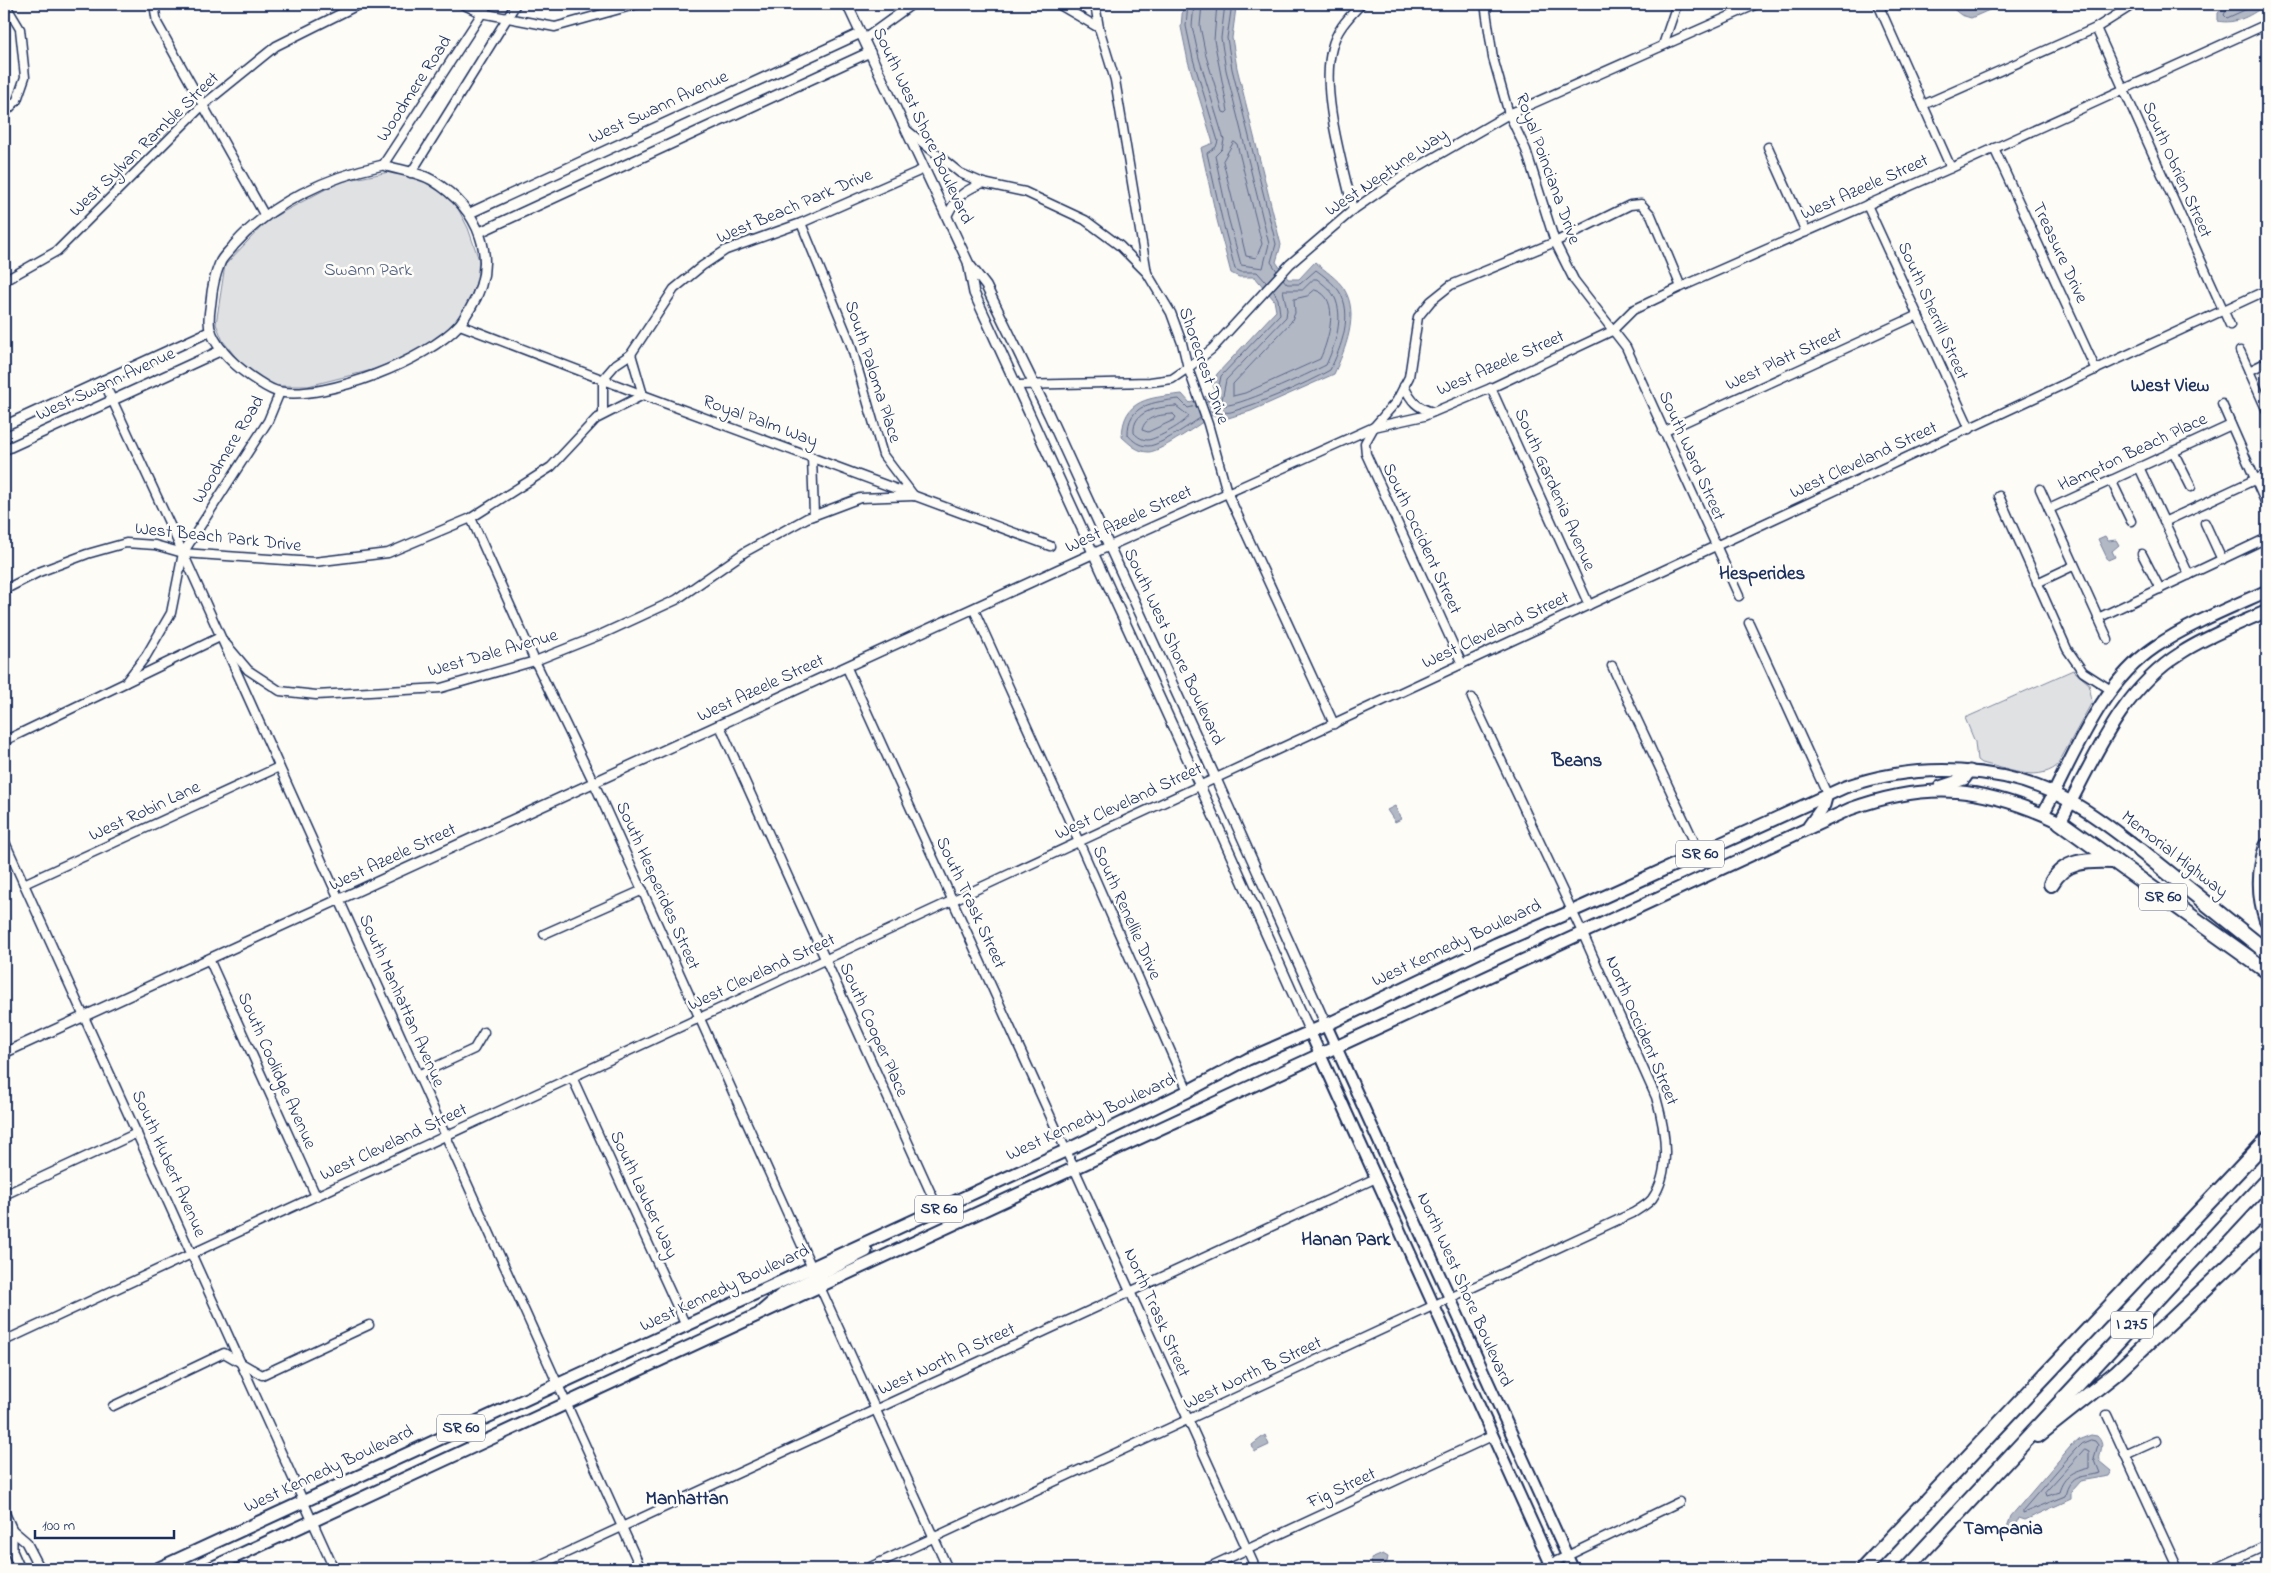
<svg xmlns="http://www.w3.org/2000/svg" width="2271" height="1573" font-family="'Indie Flower',sans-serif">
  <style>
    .green { fill: #e0e1e3; stroke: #7e88a0 }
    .water { fill: #b3b8c5; stroke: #76819c }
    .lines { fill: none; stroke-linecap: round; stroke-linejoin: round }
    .shore { stroke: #586687; stroke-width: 1 }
    .minor-casing { stroke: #1b2f5e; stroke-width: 11 }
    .tertiary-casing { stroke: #1b2f5e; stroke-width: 12 }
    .secondary-casing { stroke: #1b2f5e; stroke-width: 14 }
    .primary-casing { stroke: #1b2f5e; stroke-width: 15 }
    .motorway-casing { stroke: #1b2f5e; stroke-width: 18 }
    .minor { stroke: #fdfcf7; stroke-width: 8 }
    .tertiary { stroke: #fdfcf7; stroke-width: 9 }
    .secondary { stroke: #fdfcf7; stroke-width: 10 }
    .primary { stroke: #fdfcf7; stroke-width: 11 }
    .motorway { stroke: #fdfcf7; stroke-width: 14 }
    .labels { text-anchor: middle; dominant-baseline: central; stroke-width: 5; stroke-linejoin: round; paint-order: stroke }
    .shield { fill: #fdfcf7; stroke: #5f6c8c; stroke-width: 1 }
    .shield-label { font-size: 16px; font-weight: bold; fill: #1b2f5e }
    .street-label { font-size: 18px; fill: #1b2f5e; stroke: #fdfcf7 }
    .park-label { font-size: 18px; fill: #4c5c7f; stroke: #fdfcf7 }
    .neighbourhood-label { font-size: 19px; font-weight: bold; fill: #1b2f5e; stroke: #fdfcf7 }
  </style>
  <rect width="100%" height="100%" fill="#fdfcf7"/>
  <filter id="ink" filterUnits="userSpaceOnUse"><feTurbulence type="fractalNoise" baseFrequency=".02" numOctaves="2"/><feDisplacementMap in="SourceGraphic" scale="10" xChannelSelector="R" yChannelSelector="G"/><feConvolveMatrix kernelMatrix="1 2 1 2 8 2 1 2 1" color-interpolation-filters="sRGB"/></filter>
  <g filter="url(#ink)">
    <g class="green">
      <polygon points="404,169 454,201 468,228 479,260 477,280 466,309 444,333 424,347 376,369 308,386 271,386 238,360 223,341 216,324 225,265 268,220 339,182"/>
      <path d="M2073,670L2089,684L2092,702L2057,766C2035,783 2007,768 1981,763L1977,760L1975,742L1965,718Z"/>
    </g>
    <g class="water">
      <path d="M1183,4H1238L1236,8L1232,38L1237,68L1281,245L1276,262L1288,279H1299L1315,262C1324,270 1338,279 1344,289C1360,314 1345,350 1334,374L1251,411L1225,419L1213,415C1201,423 1162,451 1149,452C1137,452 1130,444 1122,437C1123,398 1150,398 1182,394L1190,403L1214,393L1213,383L1217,374L1276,311L1274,300L1255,277H1239L1231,273L1217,220L1201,148L1213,143L1188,61L1181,27Z"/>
      <polygon points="1947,4 2003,4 1971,18 1961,15"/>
      <path d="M2226,4H2266C2253,15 2235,25 2218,21V13Z"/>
      <polygon points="2105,536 2108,541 2116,540 2119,545 2112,551 2115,557 2108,560 2098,539"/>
      <polygon points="1395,806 1401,819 1395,822 1387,810"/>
      <polygon points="1265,1435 1269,1445 1254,1452 1252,1445"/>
      <path d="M2091,1435L2097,1436C2107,1446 2098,1451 2100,1461L2112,1471L2109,1476L2080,1481L2071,1491V1499L2025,1520L2019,1518L2013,1532L2006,1530L2011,1516L2071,1446L2078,1440Z"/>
      <polygon points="1383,1554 1388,1557 1387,1562 1375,1567 1372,1566 1371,1559"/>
    </g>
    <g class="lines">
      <g class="shore">
        <polyline points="1188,4 1186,26 1193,59 1218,141 1216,147 1207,153 1222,219 1235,269 1241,272 1257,272 1266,282"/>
        <polyline points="1194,4 1192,26 1199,58 1224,140 1222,149 1215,156 1228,217 1241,265 1263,268 1269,244 1226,70 1221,38 1225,4"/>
        <polyline points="1202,4 1200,26 1206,56 1223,112 1226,113 1228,111 1214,40 1217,4"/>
        <polyline points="1232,4 1227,38 1232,69 1276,244 1271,262 1277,271"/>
        <polyline points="2229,4 2224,15 2227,18 2258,4"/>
        <polygon points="1234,142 1237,144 1262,244 1256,258 1246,256 1223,161"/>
        <path d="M1314,279H1317C1323,284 1331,290 1334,296C1345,317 1335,345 1326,365C1310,373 1233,410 1221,405L1226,380L1286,317L1287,310L1283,290H1302Z"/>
        <path d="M1315,290C1342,297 1328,342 1320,359L1245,393L1233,396V384L1291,322L1295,313L1294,299L1307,296Z"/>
        <polyline points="1205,402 1217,396 1221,376 1280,314 1278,299 1273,290"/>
        <path d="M1176,406L1189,416C1185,423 1157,439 1148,440C1142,440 1138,437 1134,433C1132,410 1159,407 1176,406Z"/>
        <path d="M1196,406L1188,408L1179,399C1154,402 1127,404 1128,435C1133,441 1139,446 1148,446C1159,446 1190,425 1200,418"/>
        <path d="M1209,412C1216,408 1223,414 1231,412C1260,403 1304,385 1330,370C1341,348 1354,314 1339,291C1334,284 1323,275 1316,270L1300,284H1287L1283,279"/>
        <path d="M1173,414L1176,417L1174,420L1148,432L1142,430C1145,416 1160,415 1173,414Z"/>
        <path d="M2091,1440L2095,1441L2098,1445L2094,1458L2100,1473C2082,1478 2070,1473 2065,1496L2023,1513V1510L2075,1450L2081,1444Z"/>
        <path d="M2085,1449L2089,1451V1468C2074,1472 2064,1475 2059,1492L2046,1496L2045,1493Z"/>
      </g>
      <defs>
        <g id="minor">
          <polyline points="154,4 157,23 265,216"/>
          <polyline points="462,4 481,13 555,27 638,4"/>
          <polyline points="1058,4 1099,28"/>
          <polyline points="1095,4 1099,28 1115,80 1147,273 1171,313 1182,343 1188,368 1208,424 1227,492 1334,724"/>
          <polyline points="1485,4 1493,58 1509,114 1526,150 1555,242 1574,280 1626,347 1739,596"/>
          <polyline points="1878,4 1951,168"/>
          <polyline points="2096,28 2230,325"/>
          <polyline points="864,39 911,5 917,4"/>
          <polyline points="1663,45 1677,4"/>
          <polyline points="1923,105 2096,28 2134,4"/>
          <polyline points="4,114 17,100 25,77 20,29 5,4"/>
          <polyline points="908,131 960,173 983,183 1025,192 1085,220 1120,246 1147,273"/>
          <polyline points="1768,147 1806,232"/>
          <polyline points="1994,148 2096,370"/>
          <polyline points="383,165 488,4"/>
          <polyline points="411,173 516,4"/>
          <polyline points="1867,205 1970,429"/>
          <path d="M1353,210C1343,165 1320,92 1332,48C1336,30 1349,17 1361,4"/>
          <path d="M947,216C957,196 963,191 983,183"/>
          <polyline points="801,223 850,342 883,455 914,496"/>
          <polyline points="4,281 57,251 202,106 276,46 360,4"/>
          <polyline points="460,325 643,395 1050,546"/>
          <polyline points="2240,351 2267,411"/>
          <polyline points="631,354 643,395"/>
          <polyline points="2249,371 2267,362"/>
          <polyline points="103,380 183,553 641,1569"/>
          <polyline points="1017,385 1150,382 1172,379 1188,368 1212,349 1290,264 1353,210 1402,176 1509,114 1757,4"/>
          <path d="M1404,386C1411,401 1417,408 1433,412"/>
          <polyline points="1491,388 1589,605"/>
          <polyline points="2222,404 2267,506"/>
          <polyline points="603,414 603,379 616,364 631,354 674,289 702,266 726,250 801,223 924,169"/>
          <polyline points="1663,432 1918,315"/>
          <polyline points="2173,451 2191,487"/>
          <polyline points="812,457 814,515"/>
          <polyline points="2139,467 2189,575"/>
          <polyline points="2111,480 2131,521"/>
          <polyline points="2040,489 2108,639"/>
          <polyline points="1999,496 2067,649 2083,672 2111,690"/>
          <polyline points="2049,509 2231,425"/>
          <polyline points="471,518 535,661 594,783 812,1268"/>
          <polyline points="2164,522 2267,474"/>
          <polyline points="2205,523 2222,560"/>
          <polyline points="1092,554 1374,427 1424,416 1491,388 1612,331 1633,310 1681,287 1951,168 2267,24"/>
          <polyline points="2142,554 2160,589"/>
          <polyline points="2037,583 2073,566"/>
          <polyline points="4,590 39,572 87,554 126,543 155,545 183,553 314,562 388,553 471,518 551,467 596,419 643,395"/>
          <polyline points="974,610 1079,842 1188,1091"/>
          <polyline points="2098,618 2267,538"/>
          <polyline points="1749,623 1827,794"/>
          <polyline points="226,644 248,670 280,691 316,695 441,688 535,661 600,635 676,600 745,552 807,518 860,498 914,496"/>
          <polyline points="1462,664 1366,454 1365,443 1374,427 1396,402 1409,377 1418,317 1431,301 1451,285 1555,242 1630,205 1641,204 1651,215 1681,287"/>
          <polyline points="1612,666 1700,854"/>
          <polyline points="847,668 1256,1569"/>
          <polyline points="127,682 220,637"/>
          <polyline points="720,726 938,1209"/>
          <polyline points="4,741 125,683 146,656 171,613 183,553 268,421 280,392"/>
          <polyline points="4,840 334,1569"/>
          <polyline points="24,884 279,767"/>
          <polyline points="544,934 643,890"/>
          <polyline points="209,959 316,1196"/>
          <polyline points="418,1075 474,1049 484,1032"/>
          <polyline points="572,1077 686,1326"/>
          <polyline points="4,1195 137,1133"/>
          <polyline points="820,1287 948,1569"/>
          <polyline points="4,1341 2267,290"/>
          <polyline points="113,1406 224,1353 262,1375 369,1325"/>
          <polyline points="2107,1415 2178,1569"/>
          <polyline points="2125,1455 2156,1441"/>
          <polyline points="531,1569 1376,1178"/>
          <path d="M866,1569L1633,1213C1639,1209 1647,1205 1652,1199C1672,1171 1665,1128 1656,1097L1582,932L1472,698"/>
          <polyline points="1205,1569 1492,1436"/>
          <polyline points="1540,1569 1679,1502"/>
          <polyline points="2215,1569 2267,1545"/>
        </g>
        <g id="tertiary">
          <polyline points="847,4 968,262 974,293 1200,786 1310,1032"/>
          <path d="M383,165C398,170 419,172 432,180C479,209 501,259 470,309C466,314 463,321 459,325C427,360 327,400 280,392C273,391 265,386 259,382C240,370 220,354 211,332C207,323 210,311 211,301C212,289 215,275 220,263C222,257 230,251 234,245C272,202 328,177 383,165Z"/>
          <polyline points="470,213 861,33"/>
          <polyline points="480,232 870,52"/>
          <polyline points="969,264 986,286 1049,415 1216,779 1326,1025"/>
          <polyline points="4,426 211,331"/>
          <polyline points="4,450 222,350"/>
          <polyline points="4,1053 1092,554"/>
          <polyline points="4,1512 12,1530 26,1542 40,1569"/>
          <polyline points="12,1530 12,1551 20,1569"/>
        </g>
        <g id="secondary">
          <polyline points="1326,1025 1573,1569"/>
          <polyline points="1310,1032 1553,1569"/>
        </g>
        <g id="primary">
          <polyline points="1940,787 1964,779 1970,771"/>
          <path d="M2043,814C2074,757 2099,685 2155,647C2189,624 2229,608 2267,591"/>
          <polyline points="1809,826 1824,805 1827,794"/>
          <polyline points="820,1287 819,1275 866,1251"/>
          <polyline points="761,1312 781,1295 812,1279 814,1273 812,1268"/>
          <path d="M157,1569L1067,1150L1188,1091L1248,1059L1326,1025L1496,944L1584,906L1845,787C1917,762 2004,764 2071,802C2096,815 2118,834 2140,850"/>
          <path d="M209,1569L1850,809C1930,780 1985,787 2060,822C2094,760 2119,692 2181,653C2207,636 2239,624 2267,611"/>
        </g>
        <g id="motorway">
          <polyline points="2060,822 2267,971"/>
          <path d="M2267,846C2259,870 2259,896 2267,920"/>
          <polyline points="2140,850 2267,952"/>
          <path d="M2051,884C2064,860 2087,860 2112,861"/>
          <polyline points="2038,1435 2116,1373 2267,1230"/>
          <polyline points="1863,1569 2267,1140"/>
          <polyline points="1906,1569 2267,1180"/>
        </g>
      </defs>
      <use href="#minor" class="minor-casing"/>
      <use href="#tertiary" class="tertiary-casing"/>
      <use href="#secondary" class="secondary-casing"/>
      <use href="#primary" class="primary-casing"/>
      <use href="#motorway" class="motorway-casing"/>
      <use href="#minor" class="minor"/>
      <use href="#tertiary" class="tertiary"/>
      <use href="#secondary" class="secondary"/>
      <use href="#primary" class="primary"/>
      <use href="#motorway" class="motorway"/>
    </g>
  </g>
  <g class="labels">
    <g class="shield">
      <rect x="1676" y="840.5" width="48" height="27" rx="4"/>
      <rect x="2139" y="883.5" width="48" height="27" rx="4"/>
      <rect x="915" y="1195.5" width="48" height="27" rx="4"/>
      <rect x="2111" y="1311.5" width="42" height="27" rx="4"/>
      <rect x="437" y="1414.5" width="48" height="27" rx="4"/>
    </g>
    <g class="shield-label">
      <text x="1700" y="854">SR 60</text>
      <text x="2163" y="897">SR 60</text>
      <text x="939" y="1209">SR 60</text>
      <text x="2132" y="1325">I 275</text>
      <text x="461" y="1428">SR 60</text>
    </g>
    <g class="street-label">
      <text transform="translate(415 89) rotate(-57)">Woodmere Road</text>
      <text transform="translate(659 108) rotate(-25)">West Swann Avenue</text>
      <text transform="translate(922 126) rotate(65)">South West Shore Boulevard</text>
      <text transform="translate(145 145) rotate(-44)">West Sylvan Ramble Street</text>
      <text transform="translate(1547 169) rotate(70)">Royal Poinciana Drive</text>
      <text transform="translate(2176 170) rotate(66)">South Obrien Street</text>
      <text transform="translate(1387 173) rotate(-34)">West Neptune Way</text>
      <text transform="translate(1865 188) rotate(-24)">West Azeele Street</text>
      <text transform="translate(795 207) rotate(-23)">West Beach Park Drive</text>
      <text transform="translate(2059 253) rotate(65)">Treasure Drive</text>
      <text transform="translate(1932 311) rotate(66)">South Sherrill Street</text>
      <text transform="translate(1784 360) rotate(-25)">West Platt Street</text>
      <text transform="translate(1501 364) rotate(-24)">West Azeele Street</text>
      <text transform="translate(1203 366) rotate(71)">Shorecrest Drive</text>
      <text transform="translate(872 372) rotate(72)">South Paloma Place</text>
      <text transform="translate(106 385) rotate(-25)">West Swann Avenue</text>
      <text transform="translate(760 422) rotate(20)">Royal Palm Way</text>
      <text transform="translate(229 450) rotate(-59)">Woodmere Road</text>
      <text transform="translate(2133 453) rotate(-25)">Hampton Beach Place</text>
      <text transform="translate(1691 456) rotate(66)">South Ward Street</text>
      <text transform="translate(1864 461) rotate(-25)">West Cleveland Street</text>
      <text transform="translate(1554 490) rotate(66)">South Gardenia Avenue</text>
      <text transform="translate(1129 520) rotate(-25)">West Azeele Street</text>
      <text transform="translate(218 538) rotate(6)">West Beach Park Drive</text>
      <text transform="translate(1421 539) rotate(65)">South Occident Street</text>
      <text transform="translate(1496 631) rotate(-25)">West Cleveland Street</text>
      <text transform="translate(1173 647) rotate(65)">South West Shore Boulevard</text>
      <text transform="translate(493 654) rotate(-16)">West Dale Avenue</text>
      <text transform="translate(761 689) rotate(-25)">West Azeele Street</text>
      <text transform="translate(1129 802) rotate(-25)">West Cleveland Street</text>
      <text transform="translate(145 812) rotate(-25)">West Robin Lane</text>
      <text transform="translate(2174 855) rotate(38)">Memorial Highway</text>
      <text transform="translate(393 858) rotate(-25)">West Azeele Street</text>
      <text transform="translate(657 886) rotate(66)">South Hesperides Street</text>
      <text transform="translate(970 903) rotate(65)">South Trask Street</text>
      <text transform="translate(1126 913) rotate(66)">South Renellie Drive</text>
      <text transform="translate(1457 944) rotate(-25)">West Kennedy Boulevard</text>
      <text transform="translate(762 973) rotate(-25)">West Cleveland Street</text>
      <text transform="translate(401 1001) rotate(66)">South Manhattan Avenue</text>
      <text transform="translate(873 1030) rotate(66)">South Cooper Place</text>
      <text transform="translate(1641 1031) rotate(67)">North Occident Street</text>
      <text transform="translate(276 1071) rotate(66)">South Coolidge Avenue</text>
      <text transform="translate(1091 1118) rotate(-25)">West Kennedy Boulevard</text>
      <text transform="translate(394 1143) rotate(-25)">West Cleveland Street</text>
      <text transform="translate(168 1164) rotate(66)">South Hubert Avenue</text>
      <text transform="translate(643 1195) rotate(65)">South Lauber Way</text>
      <text transform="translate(725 1289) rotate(-25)">West Kennedy Boulevard</text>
      <text transform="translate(1464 1290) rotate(66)">North West Shore Boulevard</text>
      <text transform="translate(1156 1313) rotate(66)">North Trask Street</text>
      <text transform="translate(947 1360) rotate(-25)">West North A Street</text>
      <text transform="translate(1253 1374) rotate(-25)">West North B Street</text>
      <text transform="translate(329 1470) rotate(-25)">West Kennedy Boulevard</text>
      <text transform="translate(1342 1489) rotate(-25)">Fig Street</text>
    </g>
    <g class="park-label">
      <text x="368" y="271">Swann Park</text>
    </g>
    <g class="neighbourhood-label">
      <text x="2170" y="386">West View</text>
      <text x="1762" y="574">Hesperides</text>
      <text x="1577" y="761">Beans</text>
      <text x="1346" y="1240">Hanan Park</text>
      <text x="687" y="1499">Manhattan</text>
      <text x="2003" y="1529">Tampania</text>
    </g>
  </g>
  <rect width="2271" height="1573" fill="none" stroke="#fdfcf7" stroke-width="20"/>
  <rect x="10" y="10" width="2251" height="1553" fill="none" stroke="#1b2f5e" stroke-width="2" filter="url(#ink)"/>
  <path d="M35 1530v8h139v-8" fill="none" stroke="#1b2f5e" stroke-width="2.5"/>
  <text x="42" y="1530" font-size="15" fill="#1b2f5e" stroke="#fdfcf7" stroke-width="4" paint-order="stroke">100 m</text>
</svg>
